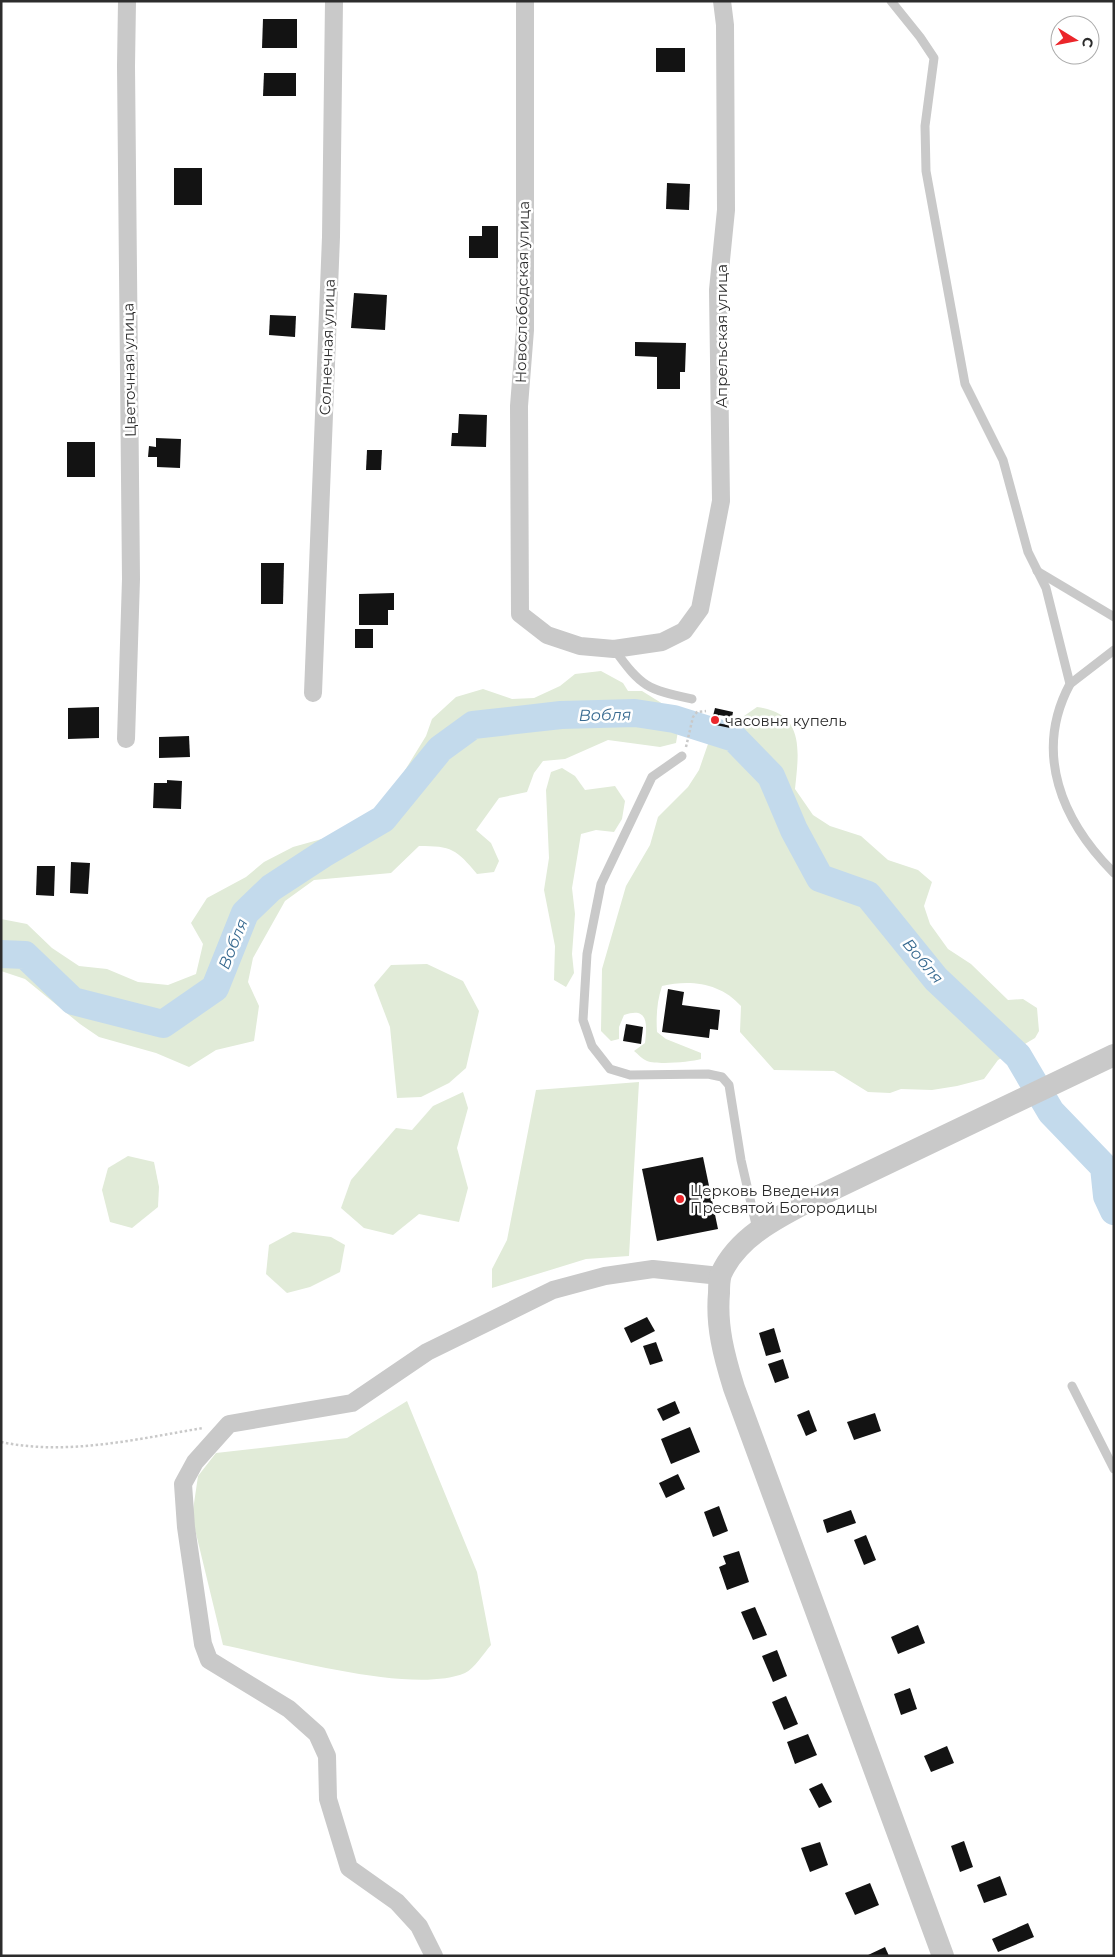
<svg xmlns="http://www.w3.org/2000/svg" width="1115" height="1957" font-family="Montserrat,sans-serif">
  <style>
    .green { fill: #e1ebd8 }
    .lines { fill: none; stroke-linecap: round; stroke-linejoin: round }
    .river { stroke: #c3daec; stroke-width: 28 }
    .building { fill: #131313; fill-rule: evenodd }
    .path { stroke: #c9c9c9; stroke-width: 2.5; stroke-dasharray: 2.5 2.5; stroke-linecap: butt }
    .service { stroke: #c9c9c9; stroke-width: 9 }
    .minor { stroke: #c9c9c9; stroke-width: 18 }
    .tertiary { stroke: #c9c9c9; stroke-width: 22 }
    .poi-dot { fill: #eb262b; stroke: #fff; stroke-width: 2 }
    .labels { text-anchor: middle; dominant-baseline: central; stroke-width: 5; stroke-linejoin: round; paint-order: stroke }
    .street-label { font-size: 15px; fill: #2c2c2c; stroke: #fff }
    .poi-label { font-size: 15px; fill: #2c2c2c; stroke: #fff; text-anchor: start }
    .water-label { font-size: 16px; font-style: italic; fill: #386a90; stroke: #fff }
  </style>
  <rect width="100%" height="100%" fill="#fff"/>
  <g class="green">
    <path d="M601,671L623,683L628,691H642L663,704L678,709L681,713L676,743L660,747L608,740L565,759L543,761L534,773L527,792L499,798L476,830L491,843L499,861L494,872L477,874C456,849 452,846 419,846L391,873L314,880L285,901L253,958L248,982L259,1006L254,1041L216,1050L189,1067L156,1053L99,1037L80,1024L25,979L1,971V919L27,924L52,948L79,966L107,969L138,982L168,985L196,974L203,944L191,923L207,898L246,877L264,862L293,847L336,835L362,819L388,798L426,736L432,719L456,697L483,689L512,699L534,698L560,686L575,674Z"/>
    <path d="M757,707C805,713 799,751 795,789L813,815L830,826L861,836L888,860L918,870L932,882L924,906L930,924L948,949L971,964L1008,1000L1023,999L1037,1008L1039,1031L1035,1038L998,1060L984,1079L957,1086L932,1090L901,1089L890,1093L868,1092L834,1071L774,1070L740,1032L741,1006C721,983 690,979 662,986C657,1001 656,1016 657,1032L666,1039L701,1053V1059C691,1062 658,1065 647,1061C642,1059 638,1054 634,1051L645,1043C647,1025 649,1006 624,1015L619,1027V1039L611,1041L601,1031L602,969L626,886L650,845L658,817L688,787L699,770L708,744L724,742L740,733L744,716Z"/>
    <polygon points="562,768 575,776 585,790 615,786 625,801 622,819 614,832 596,830 581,834 572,888 575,914 572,954 574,973 566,987 554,980 555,946 544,890 549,858 546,790 551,772"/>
    <polygon points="427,964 463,981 479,1011 466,1068 449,1083 421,1097 397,1098 390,1027 374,985 391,965"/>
    <polygon points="639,1082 629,1256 586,1259 492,1288 492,1269 507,1240 536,1090"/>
    <polygon points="463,1092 468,1108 457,1148 468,1188 459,1222 419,1214 393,1235 364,1228 341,1208 351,1180 396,1128 412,1130 433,1106"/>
    <polygon points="128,1156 154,1162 159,1187 158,1207 132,1228 110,1222 102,1190 108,1168"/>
    <polygon points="293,1232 331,1237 345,1245 340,1272 310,1287 287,1293 266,1274 269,1245"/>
    <path d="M407,1401L477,1572L491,1645C484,1653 474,1669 465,1673C413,1695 281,1657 223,1645L192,1517L198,1476L216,1453L347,1438Z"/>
  </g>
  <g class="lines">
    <polyline class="river" points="1,954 25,955 73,1001 163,1024 215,988 245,913 271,888 323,854 383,819 440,749 473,725 561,715 635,713 674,719 734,738 771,776 794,830 820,878 868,895 936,979 1018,1056 1051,1112 1104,1167 1107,1196 1114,1211"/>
  </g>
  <g class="building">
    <polygon points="263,19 297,19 297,48 262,48"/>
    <rect x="656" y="48" width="29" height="24"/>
    <polygon points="264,73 296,73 296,96 263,96"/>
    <rect x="174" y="168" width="28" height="37"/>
    <polygon points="667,183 690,184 689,210 666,209"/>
    <polygon points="482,226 498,226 498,258 469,258 469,236 482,236"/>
    <polygon points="354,293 387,295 385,330 351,328"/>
    <polygon points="270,315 296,316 295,337 269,335"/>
    <polygon points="635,342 686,343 685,372 680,372 680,389 657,389 657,357 635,356"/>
    <polygon points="459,414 487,415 486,447 451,446 452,433 458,433"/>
    <polygon points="156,438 181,439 180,468 157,467 157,457 148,457 149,446 156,447"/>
    <rect x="67" y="442" width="28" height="35"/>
    <polygon points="367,450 382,450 381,470 366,470"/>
    <polygon points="261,563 284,563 283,604 261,604"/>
    <polygon points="394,593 394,610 388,610 388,625 359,625 359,594"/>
    <rect x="355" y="629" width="18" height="19"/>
    <polygon points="99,707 99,738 68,739 68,708"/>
    <path d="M715,708L733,712L730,728L711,724ZM719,715L730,717L728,725L717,723Z"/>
    <polygon points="189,736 190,757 159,758 159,737"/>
    <polygon points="167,780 182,781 181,809 153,808 154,783 167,783"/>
    <polygon points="71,862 90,863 88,894 70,893"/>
    <polygon points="37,866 55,866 54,896 36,895"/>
    <polygon points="668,989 684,992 682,1005 720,1010 718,1030 710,1029 709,1038 662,1032"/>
    <polygon points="626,1024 643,1027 641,1044 623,1041"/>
    <polygon points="703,1157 718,1229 657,1241 642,1169"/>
    <polygon points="647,1317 655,1331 631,1343 624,1328"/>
    <polygon points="774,1328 781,1352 766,1356 759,1333"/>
    <polygon points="656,1342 663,1361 650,1365 643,1346"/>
    <polygon points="783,1359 789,1378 775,1383 768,1364"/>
    <polygon points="675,1401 680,1413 663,1421 657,1409"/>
    <polygon points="809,1410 817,1431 806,1436 797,1415"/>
    <polygon points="875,1413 881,1431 854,1440 847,1422"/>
    <polygon points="690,1427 700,1452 671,1464 661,1439"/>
    <polygon points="678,1474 685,1489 666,1498 659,1483"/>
    <polygon points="719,1506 728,1531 713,1537 704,1512"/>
    <polygon points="851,1510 856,1523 827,1533 823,1520"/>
    <polygon points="866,1535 876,1560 864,1565 854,1540"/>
    <polygon points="739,1551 749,1582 727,1590 719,1567 726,1564 723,1556"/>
    <polygon points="755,1607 767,1635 753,1640 741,1612"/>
    <polygon points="918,1625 925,1643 898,1654 891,1637"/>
    <polygon points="777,1650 787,1676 773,1682 762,1656"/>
    <polygon points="910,1688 917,1709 901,1715 894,1694"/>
    <polygon points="786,1696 798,1724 784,1730 772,1702"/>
    <polygon points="808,1734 817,1755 795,1764 787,1742"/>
    <polygon points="947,1746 954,1763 931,1772 924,1756"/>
    <polygon points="822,1783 832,1802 819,1808 809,1789"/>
    <polygon points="964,1841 973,1867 960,1872 951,1846"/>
    <polygon points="820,1842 828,1865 810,1872 801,1848"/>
    <polygon points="1000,1876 1007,1895 984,1903 977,1885"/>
    <polygon points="870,1883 879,1905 855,1915 845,1893"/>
    <polygon points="1028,1923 1034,1937 998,1952 992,1939"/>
    <polygon points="885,1947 889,1956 866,1956"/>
  </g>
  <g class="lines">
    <g class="path">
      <polyline points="686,747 693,717 697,712 706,711"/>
      <path d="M1,1442C67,1456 137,1439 203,1428"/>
    </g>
    <g class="service">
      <path d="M891,1L920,37L934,58L925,126L926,171L965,384L1003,460L1028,552L1046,588L1070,684C1033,753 1062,821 1114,873"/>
      <polyline points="1037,571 1114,617"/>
      <path d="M614,649C642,688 647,689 692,699"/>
      <polyline points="1070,684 1114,650"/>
      <polyline points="682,756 652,777 601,884 587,954 583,1020 592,1046 610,1069 630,1075 708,1074 722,1077 729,1085 741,1160 757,1229"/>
      <polyline points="1072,1386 1114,1469"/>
    </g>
    <g class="minor">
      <polyline points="525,1 525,330 519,406 520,614 547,635 580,646 614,649 662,642 684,631 700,609 721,501 718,290 726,210 725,25 722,1"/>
      <polyline points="313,693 331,237 334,1"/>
      <polyline points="126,739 131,579 126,66 127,1"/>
      <polyline points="434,1956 419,1926 397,1902 349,1868 328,1799 327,1756 317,1734 289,1709 209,1660 203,1644 186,1527 183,1484 195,1462 229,1424 352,1403 427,1352 553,1290 605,1276 653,1269 720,1276"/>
    </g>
    <path class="tertiary" d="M943,1956L734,1388C724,1356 716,1326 719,1293C719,1287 719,1280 721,1274C738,1236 780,1216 815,1198L1114,1055"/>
  </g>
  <g class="poi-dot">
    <circle cx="715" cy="720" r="5"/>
    <circle cx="680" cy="1199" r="5"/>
  </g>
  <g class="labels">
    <g class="street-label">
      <text transform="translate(522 292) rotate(-89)">Новослободская улица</text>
      <text transform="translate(721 336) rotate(-90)">Апрельская улица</text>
      <text transform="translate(327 347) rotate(-88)">Солнечная улица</text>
      <text transform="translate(129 370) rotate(-91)">Цветочная улица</text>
    </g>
    <g class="poi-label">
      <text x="725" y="720">часовня купель</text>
      <text x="690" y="1190">Церковь Введения<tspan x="690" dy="17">Пресвятой Богородицы</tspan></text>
    </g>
    <g class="water-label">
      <text transform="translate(605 715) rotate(-1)">Вобля</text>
      <text transform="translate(233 944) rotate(-68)">Вобля</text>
      <text transform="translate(923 961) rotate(50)">Вобля</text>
    </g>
  </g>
  <rect width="1115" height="1957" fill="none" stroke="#2c2c2c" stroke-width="5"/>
  <g transform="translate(1075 40) rotate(100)"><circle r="24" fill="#ffffff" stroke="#ababab"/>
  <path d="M0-4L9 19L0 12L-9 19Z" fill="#eb262b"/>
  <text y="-8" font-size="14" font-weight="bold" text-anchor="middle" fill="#2c2c2c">С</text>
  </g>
</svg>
